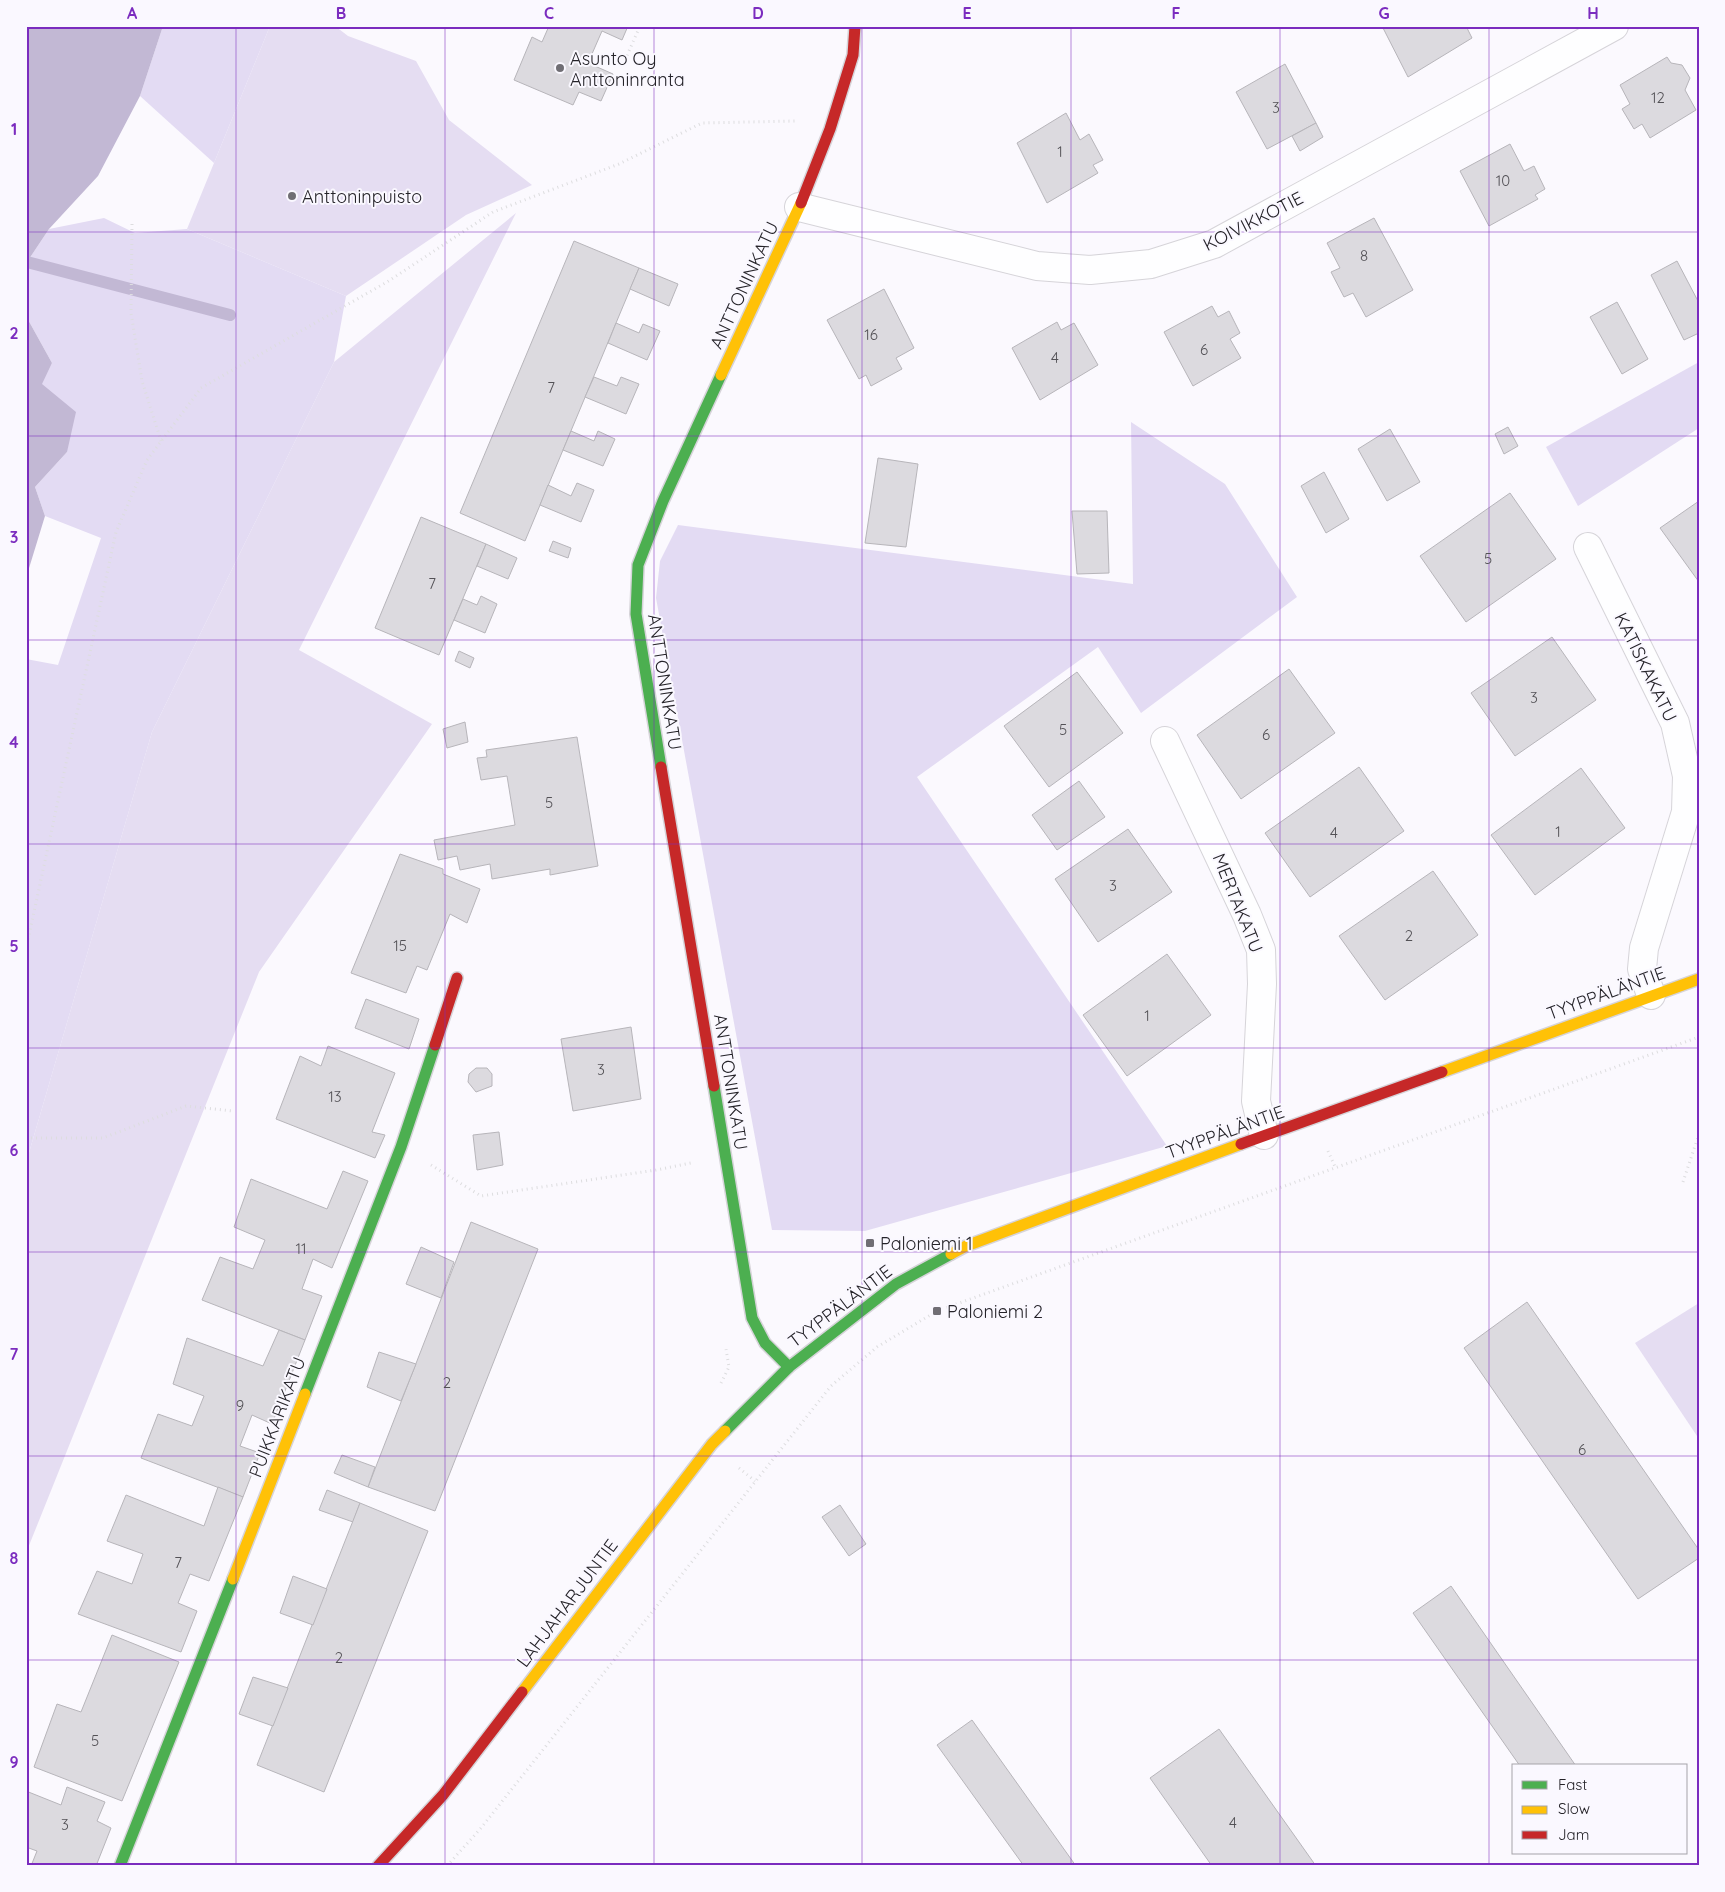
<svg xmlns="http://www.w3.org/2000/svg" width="1725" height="1892" font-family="Quicksand,sans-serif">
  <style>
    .green { fill: #e5ddf2 }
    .forest { fill: #e3dbf3 }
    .water { fill: #c2b8d4 }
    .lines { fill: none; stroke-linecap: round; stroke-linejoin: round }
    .stream { stroke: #c2b8d4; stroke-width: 12 }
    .building { fill: #dcdadf; stroke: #b7b5ba }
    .street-casing { stroke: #d6d4d9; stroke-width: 30 }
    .fast-casing { stroke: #d6d4d9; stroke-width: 14 }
    .slow-casing { stroke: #d6d4d9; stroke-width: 14 }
    .jam-casing { stroke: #d6d4d9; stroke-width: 14 }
    .path { stroke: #dddddf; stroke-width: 3; stroke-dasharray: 1 4; stroke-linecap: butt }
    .street { stroke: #fefeff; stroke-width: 28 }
    .fast { stroke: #4caf50; stroke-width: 11 }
    .slow { stroke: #ffc107; stroke-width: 11 }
    .jam { stroke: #c62828; stroke-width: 11 }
    .grid { fill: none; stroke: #7b2cbf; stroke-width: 1; stroke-opacity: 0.55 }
    .poi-dot { fill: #706e74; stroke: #faf8ff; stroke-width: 2 }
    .labels { text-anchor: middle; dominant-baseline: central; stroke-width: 4; stroke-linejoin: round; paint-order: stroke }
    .number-label { font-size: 15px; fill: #535156 }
    .poi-label { font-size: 18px; fill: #252329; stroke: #faf8ff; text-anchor: start }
    .street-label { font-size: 18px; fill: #252329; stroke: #faf8ff }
    .neatline { fill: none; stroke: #7b2cbf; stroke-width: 2 }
    .grid-label { font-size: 16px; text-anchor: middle; font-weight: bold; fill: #7b2cbf }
  </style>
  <rect width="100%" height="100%" fill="#fbf9fe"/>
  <g class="green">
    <polygon points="270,26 335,26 348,36 416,61 449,120 532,185 466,215 346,296 187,229"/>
    <polygon points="516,213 299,650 432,724 259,972 26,1553 26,1163 152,732 334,362"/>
    <polygon points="1699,1303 1699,1439 1635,1343"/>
  </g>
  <g class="forest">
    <polygon points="163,26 270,26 214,163 140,96"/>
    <polygon points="104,218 135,233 187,229 346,296 334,362 152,732 26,1163 26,659 58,665 101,538 45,516 35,487 67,452 41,384 52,363 26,316 27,262 49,229"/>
    <polygon points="1699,362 1699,428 1578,506 1546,447"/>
    <polygon points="1131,422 1225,484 1297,597 1141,713 1098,647 917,777 1167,1146 865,1231 772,1230 656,598 660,561 678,525 1133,584"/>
  </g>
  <g class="water">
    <polygon points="26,26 163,26 140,96 98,176 49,229 27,262 26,271"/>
    <polygon points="26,316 52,363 42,384 76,412 67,452 35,487 45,516 26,578"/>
  </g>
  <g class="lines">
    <polyline class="stream" points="27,262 230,315"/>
  </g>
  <g class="building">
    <polygon points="549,26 628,26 622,40 602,31 588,63 613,74 601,101 579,92 573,105 514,80 532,37 542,42"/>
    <polygon points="1382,26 1466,26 1472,38 1408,77"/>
    <polygon points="1667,57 1671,63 1682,65 1690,78 1685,90 1696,110 1650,138 1642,124 1634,129 1622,109 1630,104 1620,85"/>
    <polygon points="1285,64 1316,123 1267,149 1236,92"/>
    <polygon points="1066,113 1080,140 1089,134 1103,160 1093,165 1098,173 1047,203 1017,143"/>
    <polygon points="1316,123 1323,137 1300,151 1292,136"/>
    <polygon points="1510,144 1524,171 1534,166 1545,189 1535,195 1538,199 1489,226 1460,171"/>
    <polygon points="1374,218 1413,290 1366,317 1353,293 1344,297 1331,272 1340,268 1327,243"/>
    <polygon points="574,241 639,268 525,541 460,513"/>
    <polygon points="1677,261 1699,303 1699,333 1684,340 1651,275"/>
    <polygon points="639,268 678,284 669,306 630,289"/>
    <polygon points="884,289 914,348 896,358 902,369 871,386 866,375 859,379 827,320"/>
    <polygon points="1617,302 1648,359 1622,374 1590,317"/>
    <polygon points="1212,306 1218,317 1229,311 1240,333 1230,339 1241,358 1193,386 1164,332"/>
    <polygon points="1057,322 1061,330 1074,323 1098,365 1040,400 1012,348"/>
    <polygon points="616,323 639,333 643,324 660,331 647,360 608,343"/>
    <polygon points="594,377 617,386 621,377 639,384 626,414 585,397"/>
    <polygon points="1508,427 1518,446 1504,454 1495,434"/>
    <polygon points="1390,429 1420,482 1387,501 1358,449"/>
    <polygon points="571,431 594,441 598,431 615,439 603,466 563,450"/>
    <polygon points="878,458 918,464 906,547 865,543"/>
    <polygon points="1324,472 1349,519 1326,533 1301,486"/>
    <polygon points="577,483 594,490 581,522 540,505 548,485 571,496"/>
    <polygon points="1510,493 1556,559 1466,622 1420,556"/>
    <polygon points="1699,501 1699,582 1660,528"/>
    <polygon points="1072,511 1107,511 1109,573 1077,574"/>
    <polygon points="421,517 486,544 439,655 375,628"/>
    <polygon points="553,541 571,548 568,558 549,551"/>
    <polygon points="486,544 517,558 508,579 477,566"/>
    <polygon points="481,596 497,604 485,633 454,620 463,599 477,605"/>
    <polygon points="1552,637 1596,700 1515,756 1471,693"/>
    <polygon points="459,651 474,658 470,668 455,661"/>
    <polygon points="1289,669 1335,733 1241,799 1197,735"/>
    <polygon points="1077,672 1123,733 1049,787 1004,726"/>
    <polygon points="465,722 468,742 447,748 443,729"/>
    <polygon points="577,737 598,866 550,875 550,869 492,879 490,864 460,870 457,856 438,860 434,840 515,825 507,776 481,780 477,758 487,757 486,750"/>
    <polygon points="1359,767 1404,831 1310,897 1265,833"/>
    <polygon points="1581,768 1625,828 1535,895 1491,835"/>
    <polygon points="1079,781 1105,817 1057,850 1032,815"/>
    <polygon points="1128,829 1172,892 1098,942 1055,879"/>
    <polygon points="400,854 443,869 443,874 480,889 467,923 450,914 427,970 417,966 406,993 351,973"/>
    <polygon points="1433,871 1478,935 1385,1000 1339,936"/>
    <polygon points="1167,954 1211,1015 1127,1076 1083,1015"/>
    <polygon points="366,999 419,1019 409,1049 355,1028"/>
    <polygon points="631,1027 641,1099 573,1111 561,1039"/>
    <polygon points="328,1046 395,1073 372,1132 385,1135 375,1158 276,1119 300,1056 321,1066"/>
    <polygon points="476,1068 487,1068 492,1074 492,1086 476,1092 468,1082 469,1074"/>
    <polygon points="499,1132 503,1165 477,1170 473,1135"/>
    <polygon points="343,1171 368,1181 332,1268 313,1259 302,1289 322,1296 305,1340 202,1300 220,1257 253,1269 265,1240 234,1227 251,1179 327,1209"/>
    <polygon points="471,1222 538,1249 435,1511 368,1487"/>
    <polygon points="421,1247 454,1262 441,1298 406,1284"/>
    <polygon points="1527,1302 1699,1550 1699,1558 1638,1599 1464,1348"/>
    <polygon points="279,1330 305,1340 272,1424 252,1415 240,1446 260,1453 243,1497 141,1458 158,1414 192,1426 204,1396 173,1384 187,1338 263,1366"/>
    <polygon points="379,1352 416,1364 401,1401 367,1387"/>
    <polygon points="342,1455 375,1467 368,1487 334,1473"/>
    <polygon points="218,1487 243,1497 209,1581 190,1574 178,1603 197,1611 181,1652 78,1614 97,1571 132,1584 143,1554 107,1541 126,1495 204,1526"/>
    <polygon points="327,1490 360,1503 353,1522 319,1510"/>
    <polygon points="360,1503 428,1531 324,1792 257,1765"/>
    <polygon points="840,1505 866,1544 849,1556 822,1517"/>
    <polygon points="293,1576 327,1589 313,1625 280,1613"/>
    <polygon points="1451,1586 1576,1766 1520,1766 1413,1613"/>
    <polygon points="112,1635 179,1662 122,1801 34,1767 57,1704 81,1712"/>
    <polygon points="253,1677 288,1688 273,1726 239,1714"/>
    <polygon points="972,1720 1076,1866 1024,1866 937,1745"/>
    <polygon points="1219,1729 1316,1866 1212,1866 1150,1778"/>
    <polygon points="67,1787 105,1802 97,1821 111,1828 96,1866 31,1866 37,1851 26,1847 26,1791 61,1805"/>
  </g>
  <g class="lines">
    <defs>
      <g id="street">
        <polyline points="799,207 1037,266 1090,270 1151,264 1214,244 1614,26"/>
        <polyline points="1588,547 1675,723 1687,776 1686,812 1644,948 1642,969 1651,995"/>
        <polyline points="1165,741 1247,915 1261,950 1262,984 1256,1101 1264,1135"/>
      </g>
      <g id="fast">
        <polyline points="661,767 636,614 638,565 663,501 721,375"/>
        <polyline points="714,1086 752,1318 765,1343 789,1367"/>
        <polyline points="305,1394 401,1147 435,1045"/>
        <polyline points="725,1431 789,1367 896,1284 951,1254"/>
        <polyline points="120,1866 233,1579"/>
      </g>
      <g id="slow">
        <polyline points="721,375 801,203"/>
        <polyline points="1442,1072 1699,979"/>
        <polyline points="951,1254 966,1246 1241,1144"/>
        <polyline points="233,1579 305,1394"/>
        <polyline points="522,1692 712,1444 725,1431"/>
      </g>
      <g id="jam">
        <polyline points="801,203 830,129 853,55 855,26"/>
        <polyline points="661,767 714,1086"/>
        <polyline points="435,1045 457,978"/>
        <polyline points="1241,1144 1442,1072"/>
        <polyline points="378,1866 443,1795 522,1692"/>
      </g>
    </defs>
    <use href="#street" class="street-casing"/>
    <use href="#fast" class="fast-casing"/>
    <use href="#slow" class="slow-casing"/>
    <use href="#jam" class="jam-casing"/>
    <g class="path">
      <polyline points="625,60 640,26"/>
      <polyline points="132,224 131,313 142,381 161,441"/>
      <polyline points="26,949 116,532 147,460 201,388 387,282 493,212 619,164 702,123 795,121"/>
      <polyline points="26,1138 103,1138 186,1106 233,1111"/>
      <polyline points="1328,1151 1336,1169"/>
      <polyline points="431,1165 481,1196 656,1170 691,1163"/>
      <polyline points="1683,1182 1699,1134"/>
      <polyline points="721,1383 729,1367 726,1349"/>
      <polyline points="739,1468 755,1481"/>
      <polyline points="447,1866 481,1828 831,1386 877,1347 937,1311 1699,1037"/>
    </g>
    <use href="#street" class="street"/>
    <use href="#fast" class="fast"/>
    <use href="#slow" class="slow"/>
    <use href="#jam" class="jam"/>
  </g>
  <path class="grid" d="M236,26V1866M445,26V1866M654,26V1866M862,26V1866M1071,26V1866M1280,26V1866M1489,26V1866M26,232H1699M26,436H1699M26,640H1699M26,844H1699M26,1048H1699M26,1252H1699M26,1456H1699M26,1660H1699"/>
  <g class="poi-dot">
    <circle cx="560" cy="68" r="5"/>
    <circle cx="292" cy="196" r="5"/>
    <rect x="865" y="1238" width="10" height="10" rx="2.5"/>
    <rect x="932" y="1306" width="10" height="10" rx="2.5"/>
  </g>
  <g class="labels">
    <g class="number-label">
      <text x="1658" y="97">12</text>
      <text x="1276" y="107">3</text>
      <text x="1060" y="151">1</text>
      <text x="1503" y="180">10</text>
      <text x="1364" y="255">8</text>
      <text x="871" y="334">16</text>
      <text x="1204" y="349">6</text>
      <text x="1055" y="357">4</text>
      <text x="551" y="387">7</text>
      <text x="1488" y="558">5</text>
      <text x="432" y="583">7</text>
      <text x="1534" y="697">3</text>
      <text x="1063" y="729">5</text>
      <text x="1266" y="734">6</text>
      <text x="549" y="802">5</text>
      <text x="1558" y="831">1</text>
      <text x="1334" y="832">4</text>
      <text x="1113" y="885">3</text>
      <text x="1409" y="935">2</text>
      <text x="400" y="945">15</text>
      <text x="1147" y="1015">1</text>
      <text x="601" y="1069">3</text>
      <text x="335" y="1096">13</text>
      <text x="301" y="1248">11</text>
      <text x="447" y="1382">2</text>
      <text x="240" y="1405">9</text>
      <text x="1582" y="1449">6</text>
      <text x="178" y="1562">7</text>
      <text x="339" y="1657">2</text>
      <text x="95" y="1740">5</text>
      <text x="1233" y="1822">4</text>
      <text x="65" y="1824">3</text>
    </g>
    <g class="poi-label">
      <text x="570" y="58">Asunto Oy<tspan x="570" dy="21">Anttoninranta</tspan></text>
      <text x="302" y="196">Anttoninpuisto</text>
      <text x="880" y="1243">Paloniemi 1</text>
      <text x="947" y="1311">Paloniemi 2</text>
    </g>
    <g class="street-label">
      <text transform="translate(1253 221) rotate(-27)">KOIVIKKOTIE</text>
      <text transform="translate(744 285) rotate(-65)">ANTTONINKATU</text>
      <text transform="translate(1646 667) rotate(64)">KATISKAKATU</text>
      <text transform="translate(665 682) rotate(81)">ANTTONINKATU</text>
      <text transform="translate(1238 903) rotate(68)">MERTAKATU</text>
      <text transform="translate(1606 993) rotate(-20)">TYYPPÄLÄNTIE</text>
      <text transform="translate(731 1082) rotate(81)">ANTTONINKATU</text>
      <text transform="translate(1225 1132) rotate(-20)">TYYPPÄLÄNTIE</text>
      <text transform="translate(840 1306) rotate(-37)">TYYPPÄLÄNTIE</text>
      <text transform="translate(277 1417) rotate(-69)">PUIKKARIKATU</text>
      <text transform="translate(567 1603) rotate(-53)">LAHJAHARJUNTIE</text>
    </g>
  </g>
  <rect width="1725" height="1892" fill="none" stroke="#faf8ff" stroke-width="55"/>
  <rect x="1512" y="1764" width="175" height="90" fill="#faf8ff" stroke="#a5a3a9"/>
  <rect x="1522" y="1781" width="25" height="8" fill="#4caf50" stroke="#a5a3a9"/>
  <text x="1558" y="1790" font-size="15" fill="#252329">Fast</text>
  <rect x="1522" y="1806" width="25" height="8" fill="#ffc107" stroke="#a5a3a9"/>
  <text x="1558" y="1814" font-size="15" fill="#252329">Slow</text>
  <rect x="1522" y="1831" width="25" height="8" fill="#c62828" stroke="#a5a3a9"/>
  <text x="1558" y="1840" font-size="15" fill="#252329">Jam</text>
  <rect x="28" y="28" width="1670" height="1836" class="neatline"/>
  <g class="grid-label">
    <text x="132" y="19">A</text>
    <text x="341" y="19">B</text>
    <text x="549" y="19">C</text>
    <text x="758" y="19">D</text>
    <text x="967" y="19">E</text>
    <text x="1176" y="19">F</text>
    <text x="1384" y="19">G</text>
    <text x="1593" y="19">H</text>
    <text x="14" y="135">1</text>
    <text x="14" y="339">2</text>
    <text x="14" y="543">3</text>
    <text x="14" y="748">4</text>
    <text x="14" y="952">5</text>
    <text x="14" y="1156">6</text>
    <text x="14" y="1360">7</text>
    <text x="14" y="1564">8</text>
    <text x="14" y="1768">9</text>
  </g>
</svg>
